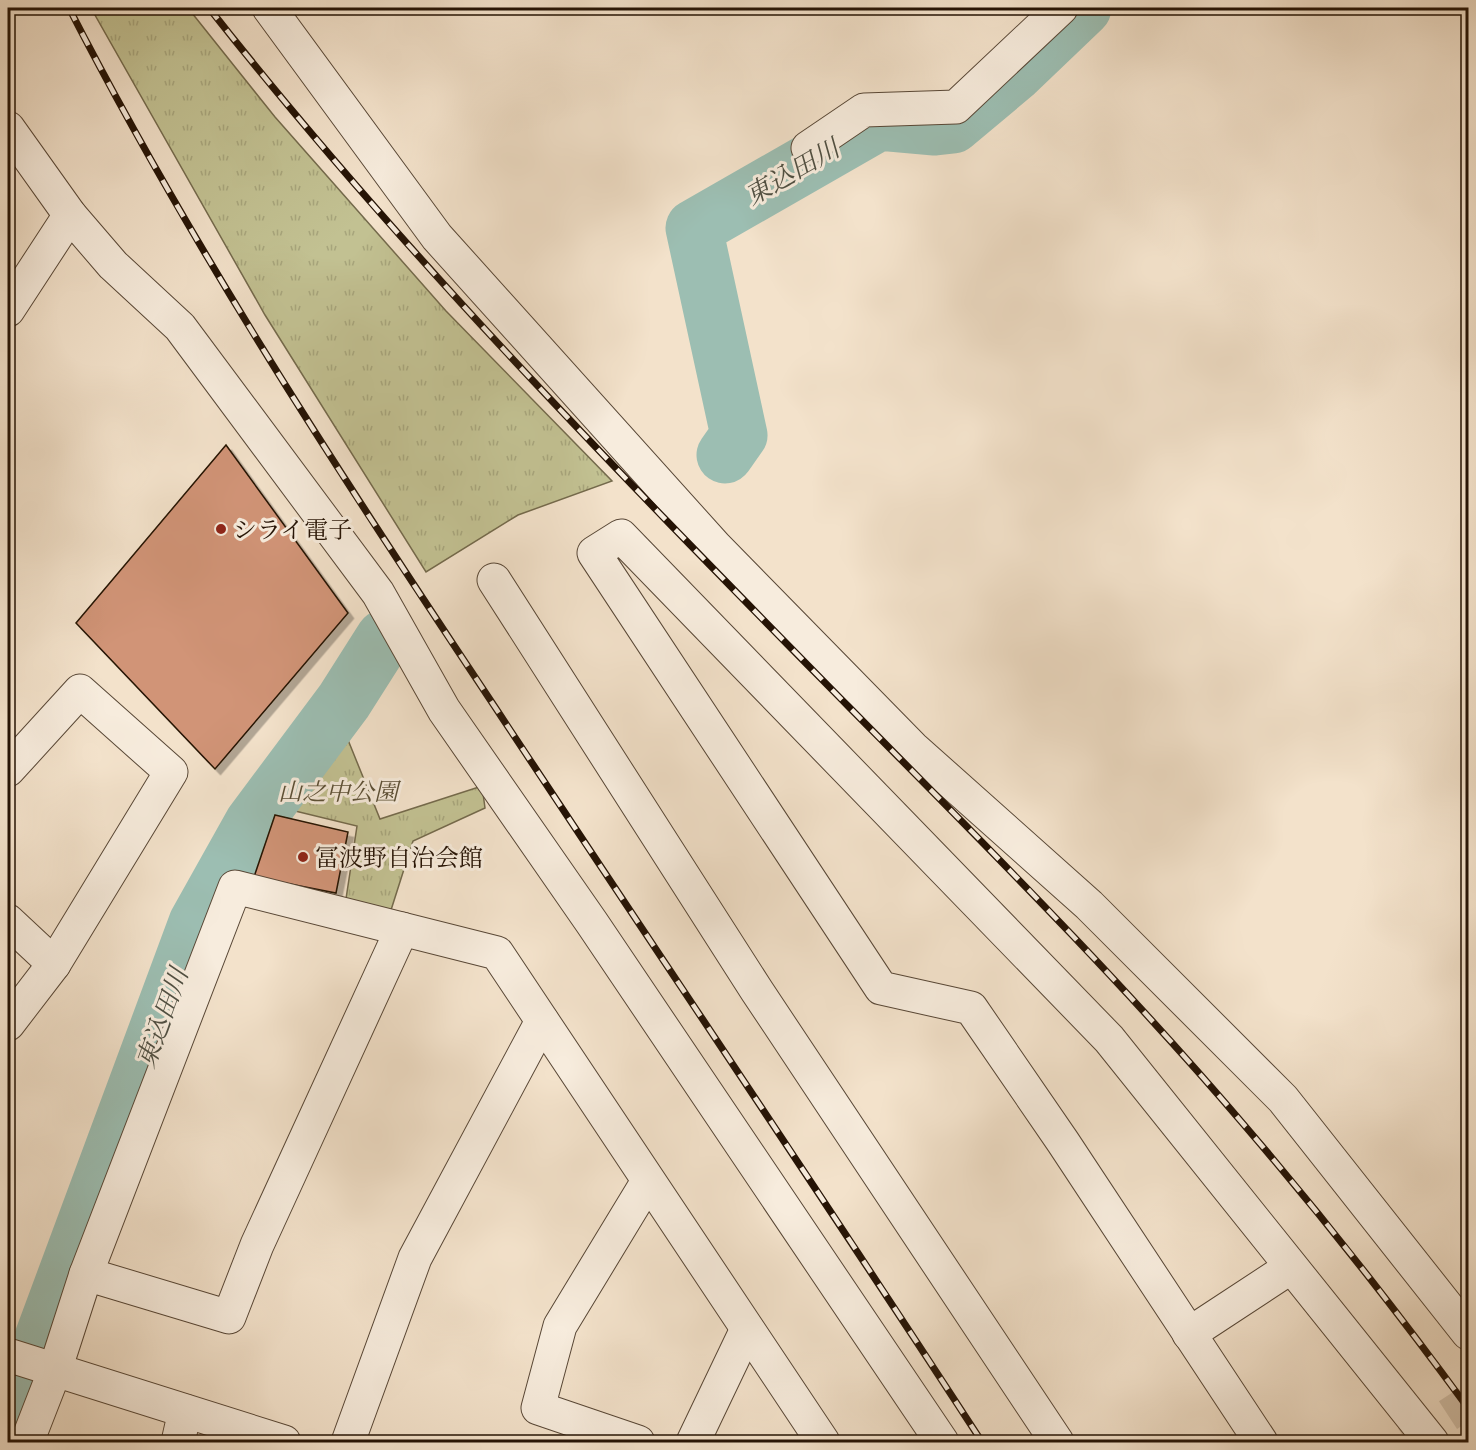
<svg xmlns="http://www.w3.org/2000/svg" width="1476" height="1450" font-family="'EB Garamond','Noto Serif JP',serif">
  <style>
    .grass { fill: url(#grass-tufts); stroke: #746a4c; stroke-width: 1.5 }
    .lines { fill: none; stroke-linecap: round; stroke-linejoin: round }
    .river { stroke: #9cbeb2; stroke-width: 57 }
    .building { fill: #d19477; stroke: #251305; stroke-width: 1.5; filter: url(#shadow) }
    .minor-tunnel { stroke: #d4c3ad; stroke-width: 33; stroke-dasharray: 33 16; stroke-linecap: butt }
    .minor-casing { stroke: #584736; stroke-width: 35 }
    .minor { stroke: #f7ecdd; stroke-width: 33 }
    .rail-casing { stroke: #251305; stroke-width: 7 }
    .rail { stroke: #f7ecdd; stroke-width: 4.5; stroke-dasharray: 14; stroke-linecap: butt }
    .poi-dot { fill: #8f2418; stroke: #f7ecdd; stroke-width: 2 }
    .labels { text-anchor: middle; dominant-baseline: central; stroke-width: 6; stroke-linejoin: round; paint-order: stroke }
    .poi-label { font-size: 24px; fill: #251305; stroke: #f7ecdd; text-anchor: start }
    .park-label { font-size: 24px; font-style: italic; fill: #5c5036; stroke: #f7ecdd }
    .water-label { font-size: 26px; font-style: italic; fill: #4f4f42; stroke: #f7ecdd }
  </style>
  <defs>
    <pattern id="grass-tufts" width="24" height="20" patternUnits="userSpaceOnUse" patternTransform="scale(1.5)"><rect width="24" height="20" fill="#c2c192"/><path d="M3 7l-1-3M5 7V3M7 7l1-3M15 17l-1-3M17 17v-4M19 17l1-3" fill="none" stroke="#a7a57c"/></pattern>
    <filter id="shadow"><feDropShadow dx="5.5" dy="5.5" stdDeviation="0" flood-color="#0004"/></filter>
  </defs>
  <rect width="100%" height="100%" fill="#f3e2cb"/>
  <filter id="stains"><feTurbulence type="fractalNoise" baseFrequency=".00333" numOctaves="4"/><feColorMatrix values="0 0 0 0 .2 0 0 0 0 .09 0 0 0 0 .02 0 0 0 .5 -.17"/></filter>
  <radialGradient id="worn" r=".72"><stop offset=".6" stop-color="#630" stop-opacity="0"/><stop offset="1" stop-color="#630" stop-opacity=".3"/></radialGradient>
  <g class="grass">
    <polygon points="91,8 188,8 275,117 446,311 612,481 518,515 426,572 265,315"/>
    <polygon points="344,730 380,819 482,786 485,808 413,841 391,910 346,899 357,826 291,810"/>
  </g>
  <g class="lines">
    <g class="river">
      <polyline points="725,455 739,435 694,228 879,122 935,127 953,125 1015,73 1083,8"/>
      <polyline points="8,1432 197,923 253,823 344,701 384,638"/>
    </g>
  </g>
  <g class="building">
    <polygon points="226,445 348,613 215,769 76,623"/>
    <polygon points="275,815 348,832 336,893 254,877"/>
  </g>
  <g class="lines">
    <polyline class="minor-tunnel" points="1407,1442 1468,1402"/>
    <defs>
      <g id="minor">
        <polyline points="269,8 437,237 715,546 913,748 1089,905 1283,1099 1468,1333"/>
        <polyline points="8,128 70,215 113,265 180,327 378,593 444,710 592,923 942,1442"/>
        <polyline points="808,148 864,110 956,107 1061,8"/>
        <polyline points="8,310 70,215"/>
        <polyline points="494,580 757,991 1057,1442"/>
        <polyline points="8,770 80,691 171,772 54,964 8,1024"/>
        <polyline points="8,921 54,964"/>
        <polyline points="86,1274 229,1317 257,1245 402,929"/>
        <polyline points="1189,1334 1291,1267"/>
        <polyline points="8,1355 284,1442"/>
        <polyline points="27,1442 55,1370 86,1274 235,887 497,953 823,1442"/>
        <polyline points="178,1442 185,1411"/>
        <polyline points="348,1442 415,1258 542,1021"/>
        <polyline points="638,1442 538,1408 560,1326 648,1181"/>
        <polyline points="693,1442 747,1329"/>
        <polyline points="1261,1442 1063,1142 971,1008 881,988 594,553 621,536 1109,1039 1432,1442"/>
      </g>
    </defs>
    <use href="#minor" class="minor-casing"/>
    <use href="#minor" class="minor"/>
    <defs>
      <g id="rail">
        <path d="M69,8C192,248 341,476 491,701C654,948 821,1194 982,1442"/>
        <path d="M209,8C404,256 627,481 848,706C983,843 1120,979 1245,1126C1323,1217 1397,1311 1468,1408"/>
      </g>
    </defs>
    <use href="#rail" class="rail-casing"/>
    <use href="#rail" class="rail"/>
  </g>
  <g class="poi-dot">
    <circle cx="221" cy="529" r="6"/>
    <circle cx="303" cy="857" r="6"/>
  </g>
  <g class="labels">
    <g class="poi-label">
      <text x="233" y="529">シライ電子</text>
      <text x="315" y="857">冨波野自治会館</text>
    </g>
    <g class="park-label">
      <text x="338" y="791">山之中公園</text>
    </g>
    <g class="water-label">
      <text transform="translate(792 172) rotate(-30)">東込田川</text>
      <text transform="translate(162 1018) rotate(-70)">東込田川</text>
    </g>
  </g>
  <rect width="1476" height="1450" fill="none" stroke="#f3e2cb" stroke-width="30"/>
  <rect x="9" y="9" width="1458" height="1432" fill="none" stroke="#251305" stroke-width="3"/>
  <rect x="15" y="15" width="1446" height="1420" fill="none" stroke="#251305" stroke-width="1.5"/>
  <rect width="100%" height="100%" filter="url(#stains)"/>
  <rect width="100%" height="100%" fill="url(#worn)"/>
</svg>
